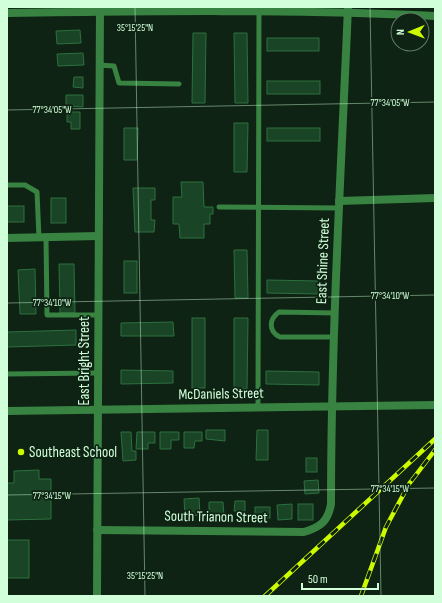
<svg xmlns="http://www.w3.org/2000/svg" width="442" height="603" font-family="'Sofia Sans Condensed',sans-serif">
  <style>
    .building { fill: #1a4426; stroke: #2c703f }
    .lines { fill: none; stroke-linecap: round; stroke-linejoin: round }
    .service { stroke: #388242; stroke-width: 5 }
    .minor { stroke: #388242; stroke-width: 8 }
    .rail-casing { stroke: #ccfb00; stroke-width: 4.5 }
    .rail { stroke: #0e2313; stroke-width: 3; stroke-dasharray: 9; stroke-linecap: butt }
    .ticks { fill: none; stroke: #d0ffd9; stroke-width: 1; stroke-opacity: 0.45 }
    .poi-dot { fill: #ccfb00; stroke: #0e2313; stroke-width: 1.5 }
    .labels { text-anchor: middle; dominant-baseline: central; stroke-width: 3.5; stroke-linejoin: round; paint-order: stroke }
    .street-label { font-size: 15px; fill: #d0ffd9; stroke: #0e2313 }
    .poi-label { font-size: 15px; fill: #d0ffd9; stroke: #0e2313; text-anchor: start }
    .ticks-label { font-size: 10px; text-anchor: middle; fill: #d0ffd9; stroke: #0e2313; stroke-width: 3.5; stroke-linejoin: round; paint-order: stroke }
  </style>
  <rect width="100%" height="100%" fill="#0e2313"/>
  <g class="building">
    <polygon points="80,30 81,43 57,44 56,31"/>
    <polygon points="193,33 206,33 205,103 192,103"/>
    <polygon points="234,33 247,33 248,103 235,103"/>
    <rect x="267" y="38" width="52" height="13"/>
    <polygon points="83,53 84,65 58,66 57,54"/>
    <polygon points="74,77 83,77 83,88 73,87"/>
    <rect x="267" y="81" width="53" height="13"/>
    <polygon points="66,95 83,95 83,107 66,106"/>
    <polygon points="67,112 80,112 80,129 71,129 71,122 67,122"/>
    <polygon points="234,123 248,123 247,172 234,172"/>
    <polygon points="124,128 138,128 137,160 124,160"/>
    <rect x="267" y="128" width="53" height="13"/>
    <polygon points="181,182 203,182 204,207 213,207 213,214 210,214 210,224 204,224 204,238 180,238 179,224 173,224 173,197 182,197"/>
    <polygon points="133,188 155,188 155,200 151,200 151,220 155,220 154,232 135,232"/>
    <rect x="51" y="198" width="15" height="25"/>
    <rect x="7" y="206" width="17" height="16"/>
    <polygon points="234,250 247,250 248,298 235,298"/>
    <rect x="124" y="261" width="13" height="32"/>
    <polygon points="59,264 74,264 75,313 60,313"/>
    <polygon points="35,269 36,314 20,314 18,270"/>
    <polygon points="267,280 320,281 320,294 267,293"/>
    <rect x="192" y="318" width="13" height="70"/>
    <polygon points="234,318 248,318 247,389 234,389"/>
    <polygon points="173,322 174,336 121,336 121,323"/>
    <polygon points="76,330 76,345 7,347 7,332"/>
    <polygon points="121,370 173,371 173,383 121,384"/>
    <polygon points="266,371 319,372 319,385 266,384"/>
    <polygon points="206,430 225,430 225,441 206,439"/>
    <polygon points="257,430 268,430 268,460 256,460"/>
    <polygon points="121,432 131,432 132,451 136,451 136,460 123,461"/>
    <polygon points="137,432 155,432 155,443 148,443 148,449 136,449"/>
    <polygon points="160,432 179,432 179,440 171,440 171,449 160,449"/>
    <polygon points="184,432 202,432 202,441 195,441 194,448 184,448"/>
    <rect x="306" y="458" width="11" height="14"/>
    <polygon points="39,470 39,479 51,479 51,519 7,520 7,483 14,483 14,471"/>
    <polygon points="318,480 319,493 305,494 304,481"/>
    <polygon points="199,498 200,515 185,516 184,499"/>
    <polygon points="235,501 245,501 245,518 238,518 238,511 234,511"/>
    <polygon points="209,502 223,502 224,516 209,516"/>
    <polygon points="292,504 292,519 278,520 277,505"/>
    <rect x="298" y="504" width="15" height="16"/>
    <rect x="255" y="507" width="15" height="11"/>
    <rect x="7" y="540" width="22" height="38"/>
  </g>
  <g class="lines">
    <g class="service">
      <polyline points="99,65 114,66 119,83 179,84"/>
      <polyline points="7,185 25,185 37,192 39,238"/>
      <polyline points="219,207 339,208"/>
      <polyline points="46,238 47,315 98,315"/>
      <path d="M334,337H280C268,331 269,319 279,312L335,313"/>
      <polyline points="7,374 98,373"/>
      <polyline points="258,407 259,10"/>
    </g>
    <g class="minor">
      <path d="M7,13C150,11 292,9 435,16"/>
      <polyline points="339,201 435,198"/>
      <polyline points="7,238 98,236"/>
      <polyline points="7,411 435,405"/>
      <path d="M97,530L304,532C321,527 328,521 331,504C331,338 341,173 348,7"/>
      <polyline points="97,596 100,7"/>
    </g>
    <defs>
      <g id="rail">
        <polyline points="265,596 435,439"/>
        <polyline points="361,596 386,527 409,484 435,450"/>
      </g>
    </defs>
    <use href="#rail" class="rail-casing"/>
    <use href="#rail" class="rail"/>
  </g>
  <path class="ticks" d="M135,7L145,596M370,7L381,596M7,110L435,102M7,303L435,295M7,495L435,488"/>
  <circle class="poi-dot" cx="21" cy="452" r="4"/>
  <g class="labels">
    <g class="street-label">
      <text transform="translate(323 261) rotate(-88)">East Shine Street</text>
      <text transform="translate(84 361) rotate(-90)">East Bright Street</text>
      <text transform="translate(221 394) rotate(-1)">McDaniels Street</text>
      <text transform="translate(216 517) rotate(1)">South Trianon Street</text>
    </g>
    <g class="poi-label">
      <text x="29" y="452">Southeast School</text>
    </g>
  </g>
  <g class="ticks-label">
    <text x="135" y="31">35°15'25"N</text>
    <text x="390" y="106">77°34'05"W</text>
    <text x="52" y="113">77°34'05"W</text>
    <text x="390" y="299">77°34'10"W</text>
    <text x="52" y="306">77°34'10"W</text>
    <text x="390" y="492">77°34'15"W</text>
    <text x="52" y="499">77°34'15"W</text>
    <text x="145" y="579">35°15'25"N</text>
  </g>
  <rect width="442" height="603" fill="none" stroke="#d0ffd9" stroke-width="16"/>
  <g transform="translate(410 32) rotate(269)"><circle r="19" fill="#0e2313" stroke="#5c7b62"/>
  <path d="M0-3L7 15L0 10L-7 15Z" fill="#ccfb00"/>
  <text y="-6" font-size="11" font-weight="bold" text-anchor="middle" fill="#d0ffd9">N</text>
  </g>
  <path d="M302 583v6h76v-6" fill="none" stroke="#d0ffd9" stroke-width="2"/>
  <text x="308" y="583" font-size="12" fill="#d0ffd9" stroke="#0e2313" stroke-width="3" paint-order="stroke">50 m</text>
</svg>
